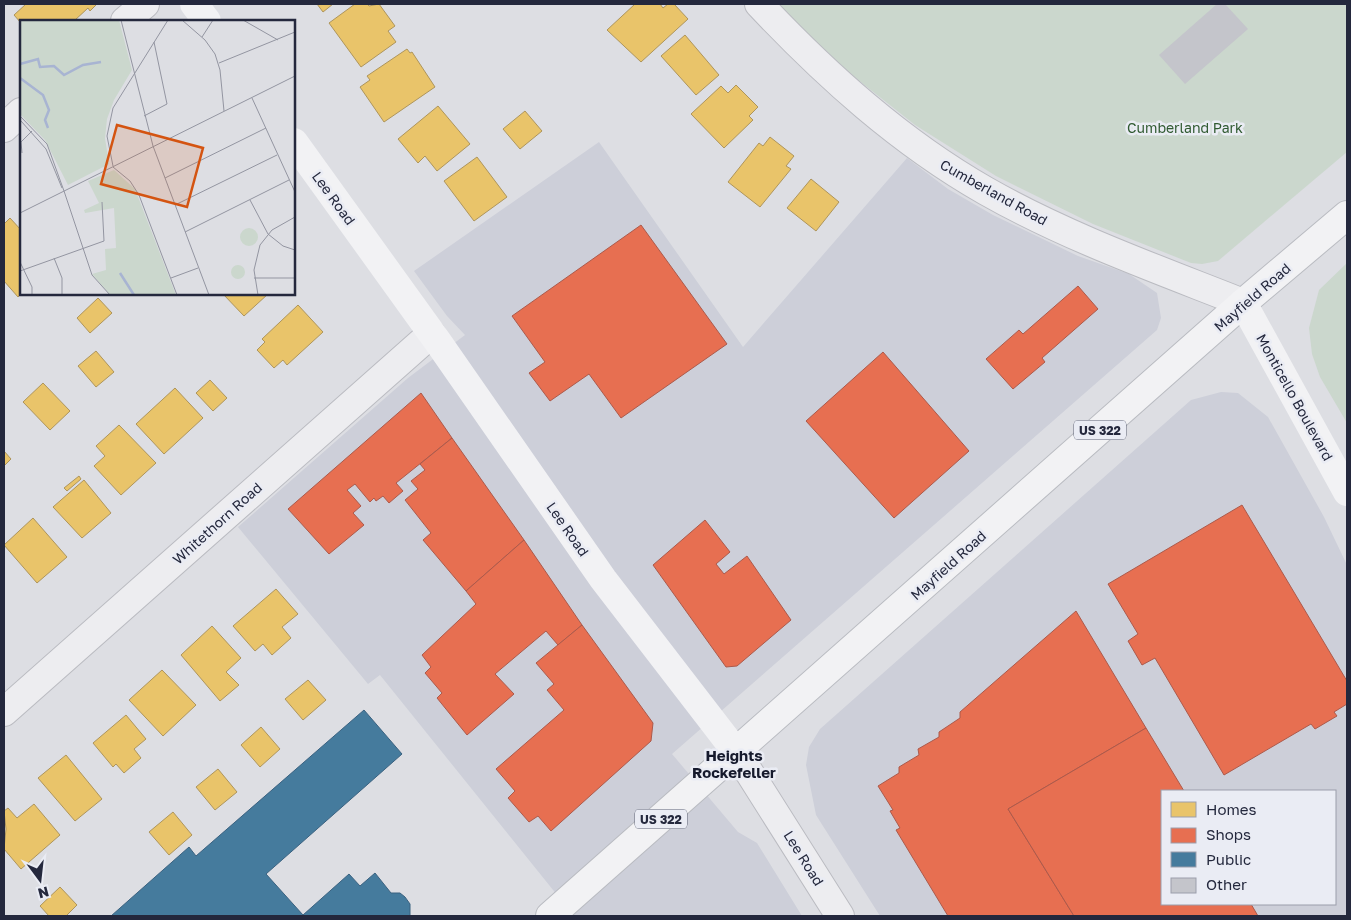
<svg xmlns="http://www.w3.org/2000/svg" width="1351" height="920" font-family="'Golos Text',sans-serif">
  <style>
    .built { fill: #cdcfd9; fill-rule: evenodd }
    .green { fill: #cbd7cd }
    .homes { fill: #e9c46a; stroke: #ae955c }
    .shops { fill: #e76f51; stroke: #ac5a4b }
    .public { fill: #457b9d; stroke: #3b6280 }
    .building { fill: #c4c5cb }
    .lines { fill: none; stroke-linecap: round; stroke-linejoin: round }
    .minor-casing { stroke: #babbc1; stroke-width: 30 }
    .tertiary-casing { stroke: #babbc1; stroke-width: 30 }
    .primary-casing { stroke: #b9bbc1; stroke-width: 30 }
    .minor { stroke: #ededf0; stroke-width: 28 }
    .tertiary { stroke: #ededf0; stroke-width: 28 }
    .secondary { stroke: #f2f2f4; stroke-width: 28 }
    .primary { stroke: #f2f2f4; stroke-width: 28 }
    .labels { text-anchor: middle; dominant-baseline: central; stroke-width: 5; stroke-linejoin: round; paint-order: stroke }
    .shield { fill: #eaecf4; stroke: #5f6374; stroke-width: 1 }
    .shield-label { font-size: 12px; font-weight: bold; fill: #24283d }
    .park-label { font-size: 14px; fill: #305a31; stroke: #eaecf4 }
    .street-label { font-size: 14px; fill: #24283d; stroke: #eaecf4 }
    .neighbourhood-label { font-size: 15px; font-weight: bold; fill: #161a2d; stroke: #eaecf4 }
    .inset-river { fill: none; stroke: #a8b4d2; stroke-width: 2.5 }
    .inset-road { fill: none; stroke: #9395a1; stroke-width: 1 }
    .view { fill: #d45411; fill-opacity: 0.15; stroke: #d45411; stroke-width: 2.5 }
    .inset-edge { fill: none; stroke: #24283d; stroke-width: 2.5 }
  </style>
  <rect width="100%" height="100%" fill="#dddee3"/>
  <g class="built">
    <polygon points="599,142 743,347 907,158 948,189 993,215 1078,256 1129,274 1157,293 1161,318 1157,330 672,754 738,832 757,843 802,916 574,916 380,675 368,684 238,527 408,378 465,335 447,316 414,271"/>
    <path d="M1221,392L1238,393L1268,417L1324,517L1347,565V916H880L816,815L806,765L809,747L820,729L1191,400ZM1162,791H1335V904H1162Z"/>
  </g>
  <g class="green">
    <polygon points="777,4 1347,4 1347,152 1218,261 1202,264 1191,263 1093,224 996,176 915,125 824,53"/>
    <polygon points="1347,263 1347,423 1320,377 1312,354 1309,328 1319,290"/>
  </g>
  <g class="homes">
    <polygon points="26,4 97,4 90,11 88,8 74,21 21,23 14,15"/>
    <polygon points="317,4 333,4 323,12"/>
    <polygon points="355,4 367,4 369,6 379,4 395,26 388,31 396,42 361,67 329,23"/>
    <polygon points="635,4 660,4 663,8 668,4 674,4 688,19 641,62 607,30"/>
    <polygon points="685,35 719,75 696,95 661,56"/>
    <polygon points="407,49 410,53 412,52 435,87 384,122 360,87 370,80 367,76"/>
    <polygon points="736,85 758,107 749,116 753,120 724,148 691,114 721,86 728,93"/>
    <polygon points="438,106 470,144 437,171 425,156 418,163 398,139"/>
    <polygon points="525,111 542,131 520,149 503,129"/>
    <polygon points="770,137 794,156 786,166 791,169 760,207 728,182 759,143 763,146"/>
    <polygon points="477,157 507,197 474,221 444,181"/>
    <polygon points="811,179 839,202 816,231 787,208"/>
    <polygon points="10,218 21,230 21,294 18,297 4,281 4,224"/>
    <polygon points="223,294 268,294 244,316"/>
    <polygon points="98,298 112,313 90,333 77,318"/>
    <polygon points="298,305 323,332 287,365 283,360 274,368 257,350 265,342 262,339"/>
    <polygon points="96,351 114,372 96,387 78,366"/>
    <polygon points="210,380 227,398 213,411 196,393"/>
    <polygon points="43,383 70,411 50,430 23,402"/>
    <polygon points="175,388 203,418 164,454 136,424"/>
    <polygon points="119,425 156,463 121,495 94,466 105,456 96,446"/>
    <polygon points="4,451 11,459 4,466"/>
    <polygon points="79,476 81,479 67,491 64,488"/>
    <polygon points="84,480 111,513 82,538 53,507"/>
    <polygon points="33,518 67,557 37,583 4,545"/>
    <polygon points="276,589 298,614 282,627 291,638 272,655 263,644 255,651 233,626"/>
    <polygon points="212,626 241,658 226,672 239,685 220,701 181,655"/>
    <polygon points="162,670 196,705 163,736 129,700"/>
    <polygon points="308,680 326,700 303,720 285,699"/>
    <polygon points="126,715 146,739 134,749 141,758 124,773 116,764 113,767 93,743"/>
    <polygon points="261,727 280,749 260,767 241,745"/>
    <polygon points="66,755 102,799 75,821 38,778"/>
    <polygon points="218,769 237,792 215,810 196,787"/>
    <polygon points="34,804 60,835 21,869 4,849 6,829 4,811 8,808 17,818"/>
    <polygon points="173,812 192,835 169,855 149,832"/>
    <polygon points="60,887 77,905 66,916 49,916 40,906"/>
  </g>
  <g class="shops">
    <polygon points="641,225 727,344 621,418 589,374 550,401 529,373 545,362 512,316"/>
    <polygon points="1078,286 1098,309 1042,358 1045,362 1013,389 986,359 1019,330 1023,334"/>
    <polygon points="883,352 969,451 894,518 806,421"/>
    <polygon points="421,393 452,438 396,483 403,491 389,503 383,496 376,501 374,498 370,502 355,484 347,490 361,506 353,513 364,525 329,554 288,509"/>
    <polygon points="452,438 524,540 466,591 423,540 431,533 405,500 418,489 411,481 425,470 420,464"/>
    <polygon points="1242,505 1347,681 1347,704 1334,712 1337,716 1315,729 1311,724 1224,775 1155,658 1142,665 1128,641 1138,634 1108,584"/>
    <polygon points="705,520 730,552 716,564 724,574 747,556 791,620 737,666 726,667 653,565"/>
    <polygon points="524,540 582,625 558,645 546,631 495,674 514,694 467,735 437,698 442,693 425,673 431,667 422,655 476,604 466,591"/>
    <polygon points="1076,611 1146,728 1008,809 1074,916 948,916 896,830 900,828 890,811 893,810 878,786 899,773 899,767 919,755 918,749 939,737 939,732 960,718 960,712"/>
    <polygon points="582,625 653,723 651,741 551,831 538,816 529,822 508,798 515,791 496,769 564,710 547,690 554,684 536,663"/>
    <polygon points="1146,728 1184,791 1162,791 1162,904 1251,904 1258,916 1074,916 1008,809"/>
  </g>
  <polygon class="public" points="364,710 402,754 266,874 303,915 349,874 360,886 375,873 391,893 400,893 405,897 410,904 410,916 111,916 189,847 196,856"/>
  <polygon class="building" points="1217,4 1225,4 1248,29 1185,84 1159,55"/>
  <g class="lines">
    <defs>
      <g id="minor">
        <path d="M759,4C826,75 900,142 986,191C1067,237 1157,269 1243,303"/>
        <polyline points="125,21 145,4"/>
        <polyline points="4,128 21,112"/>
        <polyline points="4,712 431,334"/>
      </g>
      <polyline id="tertiary" points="737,753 840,916"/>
      <polyline id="primary" points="550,916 1243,303 1347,215"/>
    </defs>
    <use href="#minor" class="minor-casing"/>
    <use href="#tertiary" class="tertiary-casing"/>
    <use href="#primary" class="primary-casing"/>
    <use href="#minor" class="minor"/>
    <use href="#tertiary" class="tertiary"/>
    <g class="secondary">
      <polyline points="194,4 207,21"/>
      <polyline points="294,142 438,342 603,579 737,753"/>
      <polyline points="1243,303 1347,492"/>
    </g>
    <use href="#primary" class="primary"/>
  </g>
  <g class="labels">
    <g class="shield">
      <rect x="1074" y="420.5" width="52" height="19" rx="4"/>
      <rect x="635" y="809.5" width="52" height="19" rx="4"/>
    </g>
    <g class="shield-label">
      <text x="1100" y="430">US 322</text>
      <text x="661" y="819">US 322</text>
    </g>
    <g class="park-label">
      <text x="1185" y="127">Cumberland Park</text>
    </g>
    <g class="street-label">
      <text transform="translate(994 192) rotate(29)">Cumberland Road</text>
      <text transform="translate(334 198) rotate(54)">Lee Road</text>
      <text transform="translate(1252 297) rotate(-41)">Mayfield Road</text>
      <text transform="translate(1295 397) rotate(61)">Monticello Boulevard</text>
      <text transform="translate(217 523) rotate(-42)">Whitethorn Road</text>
      <text transform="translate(568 529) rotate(55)">Lee Road</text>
      <text transform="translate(948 565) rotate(-42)">Mayfield Road</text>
      <text transform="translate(804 858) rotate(58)">Lee Road</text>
    </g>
    <g class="neighbourhood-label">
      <text x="734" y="755">Heights<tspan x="734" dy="17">Rockefeller</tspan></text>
    </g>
  </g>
  <g transform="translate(20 20)">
    <rect width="275" height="275" fill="#dddee3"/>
    <path d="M0,0H99L112,50L94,80L87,99L85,118L89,144L48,165L25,120L0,94ZM94,150L115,169L156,275H90L72,254L86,250L85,229L96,228L94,188L65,193L64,190L79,183L68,161ZM220 217a9 9 0 1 1 18 0a9 9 0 1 1-18 0ZM211 252a7 7 0 1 1 14 0a7 7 0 1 1-14 0Z" fill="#cbd7cd"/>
    <path class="inset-river" d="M0,44L18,39L20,47L34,46L44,55L63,45L81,42M0,58L23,75L29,90L25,100L28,108M100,253L114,275"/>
    <path class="inset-road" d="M101,0L133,126M162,0L185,20L195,34L200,50L204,91M223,0L258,20M182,17L193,0M199,43L275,12M232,78L275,172M0,96L27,124L44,171M124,96L147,84L134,22M1,101L26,129L42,168M133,126L189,275M2,133L1,122L12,111M93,146L87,116L93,88L148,0M93,147L110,161L119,175L157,275M145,158L246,108M44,171L72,255L90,275M230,180L248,214L263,226L275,230M155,185L257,135M0,193L275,56M165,212L269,160M34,238L42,258V275M0,242L12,267V275M0,251L84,221L82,182M151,258L178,248M234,258H275M238,275L234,250L240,225L252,210L275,197"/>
    <path class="view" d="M97,105L183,128L167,187L81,164Z"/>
    <rect width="275" height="275" class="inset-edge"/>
  </g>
  <rect width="1351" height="920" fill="none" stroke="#24283d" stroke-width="10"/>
  <rect x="1161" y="790" width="175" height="115" fill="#eaecf4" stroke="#9b9eab"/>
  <rect x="1171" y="802" width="25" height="15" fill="#e9c46a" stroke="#9b9eab"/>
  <text x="1206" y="815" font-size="15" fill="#24283d">Homes</text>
  <rect x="1171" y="828" width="25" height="15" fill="#e76f51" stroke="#9b9eab"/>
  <text x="1206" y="840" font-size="15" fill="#24283d">Shops</text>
  <rect x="1171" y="852" width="25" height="15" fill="#457b9d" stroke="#9b9eab"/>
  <text x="1206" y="865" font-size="15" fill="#24283d">Public</text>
  <rect x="1171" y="878" width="25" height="15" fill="#c4c5cb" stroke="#9b9eab"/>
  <text x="1206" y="890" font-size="15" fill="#24283d">Other</text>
  <g transform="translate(40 880) rotate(165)" stroke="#eaecf4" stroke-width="4" paint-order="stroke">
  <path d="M0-4L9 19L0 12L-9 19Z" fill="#24283d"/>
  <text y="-8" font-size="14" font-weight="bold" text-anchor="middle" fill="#24283d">N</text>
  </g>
</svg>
